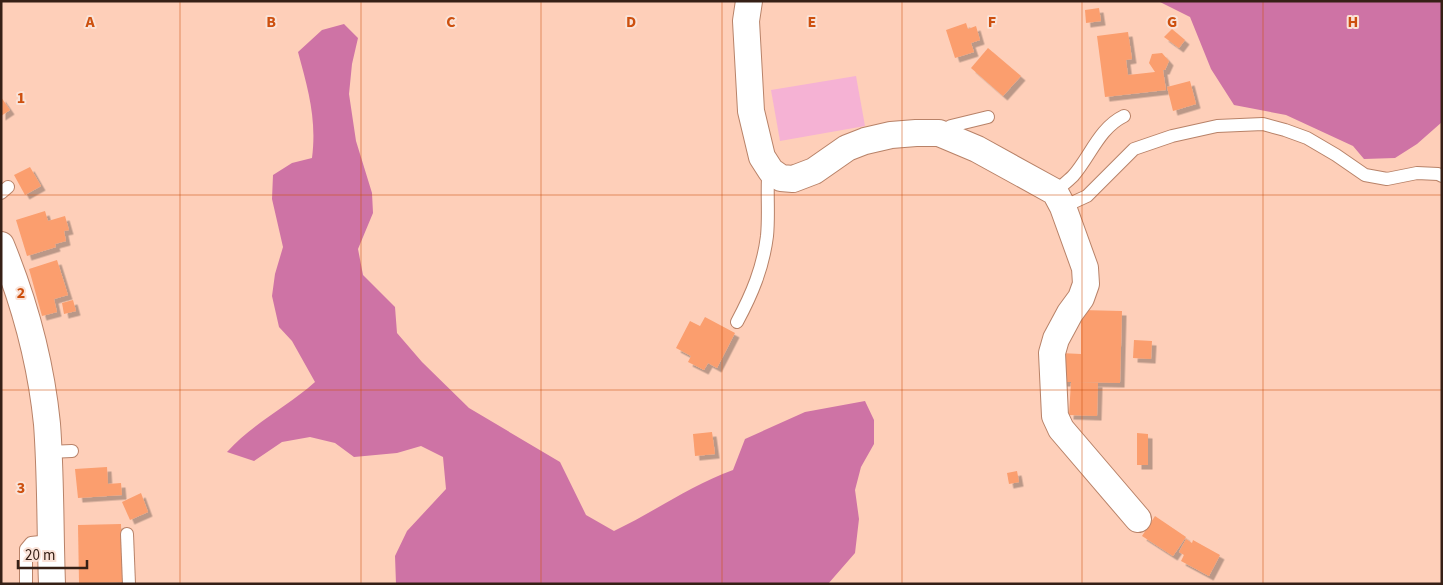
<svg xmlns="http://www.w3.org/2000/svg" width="1443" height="585" font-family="'Source Sans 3',sans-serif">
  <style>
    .green { fill: #f5b2d4 }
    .forest { fill: #ce73a5 }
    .building { fill: #fb9e6e; filter: url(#shadow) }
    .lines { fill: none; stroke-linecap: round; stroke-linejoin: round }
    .lane-casing { stroke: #b88268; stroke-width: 14 }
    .street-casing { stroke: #b88268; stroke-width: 28 }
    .lane { stroke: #fff; stroke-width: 12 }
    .street { stroke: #fff; stroke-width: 26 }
    .grid { fill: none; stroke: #cd500e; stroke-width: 1; stroke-opacity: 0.55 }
    .grid-label { font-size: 16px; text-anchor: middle; font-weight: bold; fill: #cd500e; stroke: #fae2d7; stroke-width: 4; stroke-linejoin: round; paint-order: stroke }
  </style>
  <defs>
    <filter id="shadow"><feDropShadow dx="4.5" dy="4.5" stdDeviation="0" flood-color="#0004"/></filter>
  </defs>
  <rect width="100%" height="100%" fill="#fecfb9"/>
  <polygon class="green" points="856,76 865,126 780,141 771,90"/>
  <g class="forest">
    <polygon points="1158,1 1442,1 1442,122 1417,144 1395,158 1364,159 1353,146 1286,115 1234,105 1211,69 1190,17"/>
    <path d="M344,24L358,38L352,64L349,94L356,141L372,193L373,213L358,249L363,275L395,307L397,333L422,362L469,408L560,462L586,515L614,531C654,512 691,485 733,470L745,439L805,412L865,401L874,420V444L861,467L855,490L859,519L855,553L828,584H396L395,556L407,531L446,489L443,457L421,446L397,453L354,457L335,443L310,437L282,442L254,461L227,452C252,424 287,407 315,382L292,341L279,327L272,296L275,274L283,247L272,199L273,175L292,163L312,158C317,119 308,89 298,52L322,30Z"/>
  </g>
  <g class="building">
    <polygon points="1099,8 1101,21 1086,23 1085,10"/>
    <polygon points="966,23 968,29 976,26 980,40 971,43 974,52 955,58 946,30"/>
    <polygon points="1172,29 1185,40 1179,48 1164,37"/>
    <polygon points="1128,32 1132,59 1126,60 1128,75 1155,72 1149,63 1152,54 1162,53 1169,61 1165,70 1163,70 1166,90 1105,97 1097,36"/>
    <polygon points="988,48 1021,76 1003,96 971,68"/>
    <polygon points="1190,81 1196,104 1173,111 1167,87"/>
    <polygon points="1,97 10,110 1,116"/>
    <polygon points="30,167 41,186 25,195 14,175"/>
    <polygon points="45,211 48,221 65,216 69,230 64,231 66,241 55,244 56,247 27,256 16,220"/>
    <polygon points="57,260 68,295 54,299 57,312 42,316 29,269"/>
    <polygon points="73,300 76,311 64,314 62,303"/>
    <polygon points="1081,310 1122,311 1120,383 1074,382 1098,383 1097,416 1069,415 1071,382 1059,382 1060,353 1081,354"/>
    <polygon points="705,317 735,333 717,368 708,363 704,370 688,362 691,356 676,348 690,321 700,326"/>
    <polygon points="1134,340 1152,341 1151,359 1133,358"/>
    <polygon points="712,432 715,454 695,456 693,434"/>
    <polygon points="1137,433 1148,434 1148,465 1137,465"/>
    <polygon points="107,467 108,484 121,483 122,495 78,498 75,469"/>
    <polygon points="1017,471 1019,482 1009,484 1007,473"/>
    <polygon points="141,493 148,512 130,520 122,502"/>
    <polygon points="1155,516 1186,537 1173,556 1142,536"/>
    <polygon points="121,524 122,582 79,583 78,525"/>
    <polygon points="1186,539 1192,543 1193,540 1220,555 1209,576 1181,561 1184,555 1179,552"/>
  </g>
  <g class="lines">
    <defs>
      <g id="lane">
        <polyline points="941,132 951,126 988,117"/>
        <path d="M1055,192C1060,187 1067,182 1073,176C1090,157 1099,128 1124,116"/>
        <polyline points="1,193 8,187"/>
        <polyline points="1063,207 1087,196 1134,149 1172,136 1217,126 1263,124 1285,130 1307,138 1336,155 1365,175 1387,179 1417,173 1438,174 1442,176"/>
        <path d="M737,322C752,294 763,268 767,236C769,216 767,197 768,178L771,171"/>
        <polyline points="48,452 72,451"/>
        <polyline points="127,534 129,584"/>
        <polyline points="26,584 26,549 31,543 50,541"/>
      </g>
      <g id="street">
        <polyline points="749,1 746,21 751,111 762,157 771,171 781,178 793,179 814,171 847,148 865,141 891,135 916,133 939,133 977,149 1055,192 1063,207 1085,268 1086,284 1081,298 1070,313 1056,339 1052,353 1055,416 1061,429 1138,519"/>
        <path d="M1,245C24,301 41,364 47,424C51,477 50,531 52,584"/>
      </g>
    </defs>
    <use href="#lane" class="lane-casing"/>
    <use href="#street" class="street-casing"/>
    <use href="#lane" class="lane"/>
    <use href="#street" class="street"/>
  </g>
  <path class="grid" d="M180,1V584M361,1V584M541,1V584M722,1V584M902,1V584M1082,1V584M1263,1V584M1,195H1442M1,390H1442"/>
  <g class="grid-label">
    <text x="90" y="27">A</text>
    <text x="271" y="27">B</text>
    <text x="451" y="27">C</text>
    <text x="631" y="27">D</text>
    <text x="812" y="27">E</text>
    <text x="992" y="27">F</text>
    <text x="1172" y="27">G</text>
    <text x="1353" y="27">H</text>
    <text x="21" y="103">1</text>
    <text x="21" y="298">2</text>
    <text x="21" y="493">3</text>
  </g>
  <rect width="1443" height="585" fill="none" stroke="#362016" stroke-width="5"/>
  <path d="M18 560v8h69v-8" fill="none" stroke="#362016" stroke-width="2.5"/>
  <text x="25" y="560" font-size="15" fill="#362016" stroke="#fae2d7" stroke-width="4" paint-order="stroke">20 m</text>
</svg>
